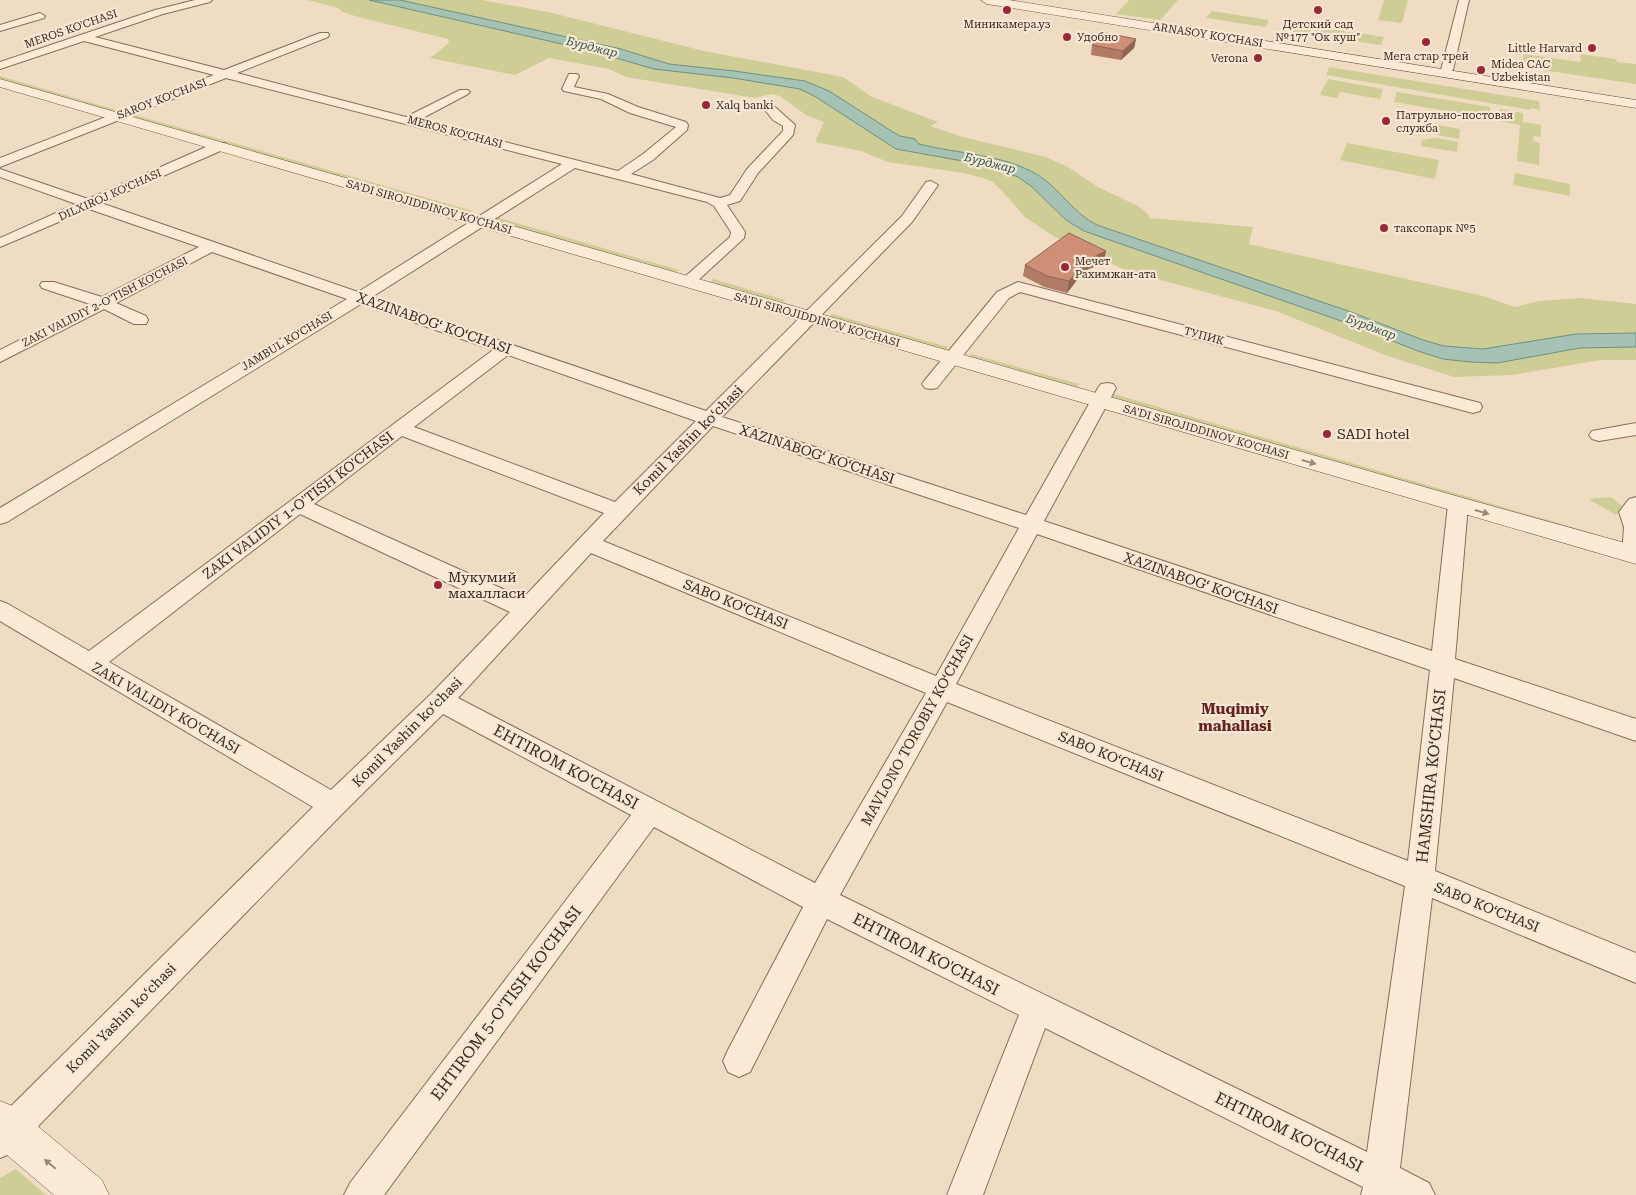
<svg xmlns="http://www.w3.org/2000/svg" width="1636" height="1195" font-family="'Roboto Serif',serif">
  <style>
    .green { fill: #cecd96 }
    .water { fill: #a5c2b5; stroke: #6c9182 }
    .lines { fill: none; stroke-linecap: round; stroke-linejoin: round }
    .street-casing { stroke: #8a6c59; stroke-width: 2 }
    .secondary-casing { stroke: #6c4d3c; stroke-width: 1 }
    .street { fill: #faead6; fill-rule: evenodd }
    .secondary { fill: #faead6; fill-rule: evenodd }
    .wall { fill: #b27b66 }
    .shaded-wall { fill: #916453 }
    .building { fill: #cf8f77; stroke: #916453 }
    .oneway { fill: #9a887a }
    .poi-dot { fill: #9b2738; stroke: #f7e7d3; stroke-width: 2 }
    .labels { text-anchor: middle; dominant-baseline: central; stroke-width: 4.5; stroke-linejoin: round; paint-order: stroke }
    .far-poi-label { font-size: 11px; fill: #3a271e; stroke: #f7e7d3; text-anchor: start }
    .far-street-label { font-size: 11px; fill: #3a271e; stroke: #f7e7d3 }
    .far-water-label { font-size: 12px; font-style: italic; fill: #2c5a51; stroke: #f7e7d3 }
    .street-label { font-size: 14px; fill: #3a271e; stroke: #f7e7d3 }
    .poi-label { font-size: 14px; fill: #3a271e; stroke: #f7e7d3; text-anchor: start }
    .neighbourhood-label { font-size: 15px; font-weight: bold; fill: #68211c; stroke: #f7e7d3 }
    .near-street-label { font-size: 16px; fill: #3a271e; stroke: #f7e7d3 }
  </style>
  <rect width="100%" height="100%" fill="#f0dcc3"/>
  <g class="green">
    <polygon points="308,0 481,0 548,12 704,51 838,76 845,78 870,96 938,122 930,126 959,136 1046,157 1068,167 1098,187 1138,206 1148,214 1150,218 1253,227 1249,244 1483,296 1515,307 1539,301 1580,298 1636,304 1636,360 1601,360 1512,375 1454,377 1385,355 1276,311 1127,271 1053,236 1025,217 1003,192 993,182 986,179 964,173 888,162 861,151 815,142 824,122 806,115 780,96 771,94 755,98 626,77 609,69 549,58 515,75 430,58 449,43 448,39 358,17 343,12 338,8"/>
    <polygon points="1129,0 1178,0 1160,20 1116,14"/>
    <polygon points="1384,0 1408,0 1402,23 1378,20"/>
    <polygon points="1212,11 1269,20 1265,27 1206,18"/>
    <polygon points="1297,24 1384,37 1381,45 1293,32"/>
    <polygon points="1523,54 1581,62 1580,54 1616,59 1617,62 1636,64 1636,84 1523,67"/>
    <polygon points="1329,67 1539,101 1540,110 1531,108 1530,110 1326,75"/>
    <polygon points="0,76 116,110 113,111 0,79"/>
    <polygon points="1328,79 1383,89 1380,99 1340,92 1337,98 1320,95"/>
    <polygon points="1397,92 1490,107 1489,118 1394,102"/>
    <polygon points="1500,109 1523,113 1523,122 1541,125 1541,137 1534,136 1533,141 1540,143 1539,165 1517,161 1520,125 1498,121"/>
    <polygon points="135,115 473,211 469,213 130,117"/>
    <polygon points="1426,123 1460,129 1459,139 1437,135 1425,128"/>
    <polygon points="1437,138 1458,142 1457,152 1421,146 1422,140"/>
    <polygon points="1347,143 1439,160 1435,179 1340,160"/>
    <polygon points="1515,173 1570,184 1570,196 1513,185"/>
    <polygon points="496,217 679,270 676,272 492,220"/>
    <polygon points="713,279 785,300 782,303 710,282"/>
    <polygon points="832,314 948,347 945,350 829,317"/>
    <polygon points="971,354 1079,384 1077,387 969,356"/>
    <polygon points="1114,394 1596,534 1596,538 1112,397"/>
    <polygon points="1611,497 1623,507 1616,515 1589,499"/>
    <polygon points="16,1169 46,1195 0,1195 0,1178"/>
  </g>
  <path class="water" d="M369,0H400L621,49L669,64L734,71L805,81L829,91L893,132L900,136L915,139L919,144C958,154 1003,154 1038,175C1060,189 1074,214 1097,225L1351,312L1423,340L1444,346L1483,349L1576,334L1636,333V347L1580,348L1497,363L1470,362L1443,359L1418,351L1344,322L1084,231L1066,220L1031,186L1018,177L985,165L896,149L816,97L800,89L733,78L654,69L588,50Z"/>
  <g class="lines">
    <defs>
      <g id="street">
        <path d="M195,0H212L210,2L163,14L95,37L224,70L320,33H328L329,35L328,37L237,73L406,117L460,90H468L470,92L468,94L419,120L618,171L643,154L676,127L630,113L601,99L564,91L562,89L569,74H577L579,76L574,87L608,94L638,107L686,122L688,125L687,130L653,160L631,174L720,198L730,195L747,169L783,131V126L773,120L765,110L767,107H775L795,125L793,135L758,173L740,201L727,205L745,232L744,238L693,285H681L679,282L730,237L731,232L714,206L707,202L575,168L372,297L706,411L902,216L926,182L931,181L938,185L912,222L722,417L1026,515L1098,388L1101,384L1107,383L1113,384L1116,388L1044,521L1432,651L1448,505L1451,500L1458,498L1465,500L1468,505L1455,659L1636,719V741L1454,678L1435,871L1636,953V983L1432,898L1400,1168L1429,1183L1435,1195H1361L1363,1187L1045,1028L983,1195H947L1019,1015L827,919L750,1072L739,1077L728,1072L723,1061L728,1050L803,907L654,827L384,1195H344L350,1183L631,815L443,714L343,813L12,1153L0,1158V1117L313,807L0,621V601L8,604L89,651L493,350L361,304L7,522L0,524V508L347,299L212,252L116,303L146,316L148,320L146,324H134L104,309L0,362V350L90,304L42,288L40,285L42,282H54L102,297L199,247L89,209L0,247V238L76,204L0,177V169L88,199L215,143H225L226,146L225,149L101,203L358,292L562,164L226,78L0,167V158L214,75L84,41L0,69V62L155,10ZM508,355L696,421L615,502L414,427ZM713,426L1019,528L936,676L603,541ZM402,436L604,513L523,598L314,504ZM300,514L510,612L431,694L331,790L109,662ZM1037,534L1430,670L1408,861L956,684ZM591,553L926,693L815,883L458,698ZM947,702L1405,886L1367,1152L840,895Z"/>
        <polygon points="1459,0 1469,0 1453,70 1447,73 1441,70"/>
        <polygon points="40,13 45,16 44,18 0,31 0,25"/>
        <polygon points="1018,282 1480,403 1482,407 1480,411 1473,413 1020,292 1009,298 937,388 931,389 925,388 922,384 925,380 997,292"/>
        <polygon points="1636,423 1636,435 1599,441 1592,439 1589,435 1592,431"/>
        <polygon points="1636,497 1636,561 1625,559 1622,554 1624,527 1619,512 1629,499"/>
      </g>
      <g id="secondary">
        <polygon points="981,0 1009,0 1636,100 1636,108 987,4"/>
        <polygon points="0,79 1463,498 1636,546 1636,564 0,87"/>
        <polygon points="0,1101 15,1107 102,1180 109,1195 54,1195 0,1149"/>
      </g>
    </defs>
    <use href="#street" class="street-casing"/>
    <use href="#secondary" class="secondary-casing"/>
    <use href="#street" class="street"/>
    <use href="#secondary" class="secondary"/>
  </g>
  <g class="wall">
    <polygon points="1136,39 1134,48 1121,60 1091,55 1092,45"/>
    <polygon points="1106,251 1103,263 1084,271 1067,293 1044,287 1023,276 1025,265"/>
  </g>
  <g class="shaded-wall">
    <polygon points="1136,39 1134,48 1121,60 1123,51"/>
    <polygon points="1106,251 1103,263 1084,271 1067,293 1069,281 1087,260"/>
  </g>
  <g class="building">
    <polygon points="1106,33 1136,39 1123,51 1092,45"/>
    <polygon points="1069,233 1106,251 1087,260 1069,281 1047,276 1025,265"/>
  </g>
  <defs><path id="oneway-solid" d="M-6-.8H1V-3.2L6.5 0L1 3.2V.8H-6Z" transform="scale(1.25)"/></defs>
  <g class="oneway">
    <use href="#oneway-solid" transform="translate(1309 462) rotate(16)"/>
    <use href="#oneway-solid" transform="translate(1482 512) rotate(16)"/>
    <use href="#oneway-solid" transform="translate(50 1164) rotate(-140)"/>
  </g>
  <g class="poi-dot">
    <circle cx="1007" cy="10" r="5"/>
    <circle cx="1318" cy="10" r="5"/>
    <circle cx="1067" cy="37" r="5"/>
    <circle cx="1426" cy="42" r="5"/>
    <circle cx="1592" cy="48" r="5"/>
    <circle cx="1258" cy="58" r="5"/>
    <circle cx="1481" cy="70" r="5"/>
    <circle cx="706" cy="105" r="5"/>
    <circle cx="1386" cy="121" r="5"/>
    <circle cx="1384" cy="228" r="5"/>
    <circle cx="1065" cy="267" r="5"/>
    <circle cx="1327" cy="434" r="5"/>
    <circle cx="438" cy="585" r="5"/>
  </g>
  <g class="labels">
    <g class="far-poi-label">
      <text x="1007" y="24" text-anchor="middle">Миникамера.уз</text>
      <text x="1318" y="24" text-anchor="middle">Детский сад<tspan x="1318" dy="13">№177 "Ок куш"</tspan></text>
      <text x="1077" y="37">Удобно</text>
      <text x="1582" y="48" text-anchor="end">Little Harvard</text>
      <text x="1426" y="56" text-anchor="middle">Мега стар трей</text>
      <text x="1248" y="58" text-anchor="end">Verona</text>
      <text x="1491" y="64">Midea CAC<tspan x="1491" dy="13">Uzbekistan</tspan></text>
      <text x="716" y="105">Xalq banki</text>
      <text x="1396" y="115">Патрульно-постовая<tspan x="1396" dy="13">служба</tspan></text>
      <text x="1394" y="228">таксопарк №5</text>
      <text x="1075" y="261">Мечет<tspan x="1075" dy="13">Рахимжан-ата</tspan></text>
    </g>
    <g class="far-street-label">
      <text transform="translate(71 29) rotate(-19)">MEROS KO'CHASI</text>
      <text transform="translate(1208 35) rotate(9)">ARNASOY KO'CHASI</text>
      <text transform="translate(162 99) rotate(-21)">SAROY KO‘CHASI</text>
      <text transform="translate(455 132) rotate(15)">MEROS KO‘CHASI</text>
      <text transform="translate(110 195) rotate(-24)">DILXIROJ KO‘CHASI</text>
      <text transform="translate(429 207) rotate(16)">SA'DI SIROJIDDINOV KO'CHASI</text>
      <text transform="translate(105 302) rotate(-27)">ZAKI VALIDIY 2-O'TISH KO'CHASI</text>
      <text transform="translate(817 320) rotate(16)">SA'DI SIROJIDDINOV KO'CHASI</text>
      <text transform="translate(1204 336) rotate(15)">ТУПИК</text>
      <text transform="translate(287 341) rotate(-31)">JAMBUL KO'CHASI</text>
      <text transform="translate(1206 432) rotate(16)">SA'DI SIROJIDDINOV KO'CHASI</text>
    </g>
    <g class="far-water-label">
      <text transform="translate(592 47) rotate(14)">Бурджар</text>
      <text transform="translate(990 163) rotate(14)">Бурджар</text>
      <text transform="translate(1371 327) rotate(20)">Бурджар</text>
    </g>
    <g class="street-label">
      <text transform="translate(434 323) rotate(19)">XAZINABOG‘ KO‘CHASI</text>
      <text transform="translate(688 440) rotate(-45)">Komil Yashin koʻchasi</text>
      <text transform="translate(817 454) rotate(18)">XAZINABOG‘ KO‘CHASI</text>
      <text transform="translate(298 505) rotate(-37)">ZAKI VALIDIY 1-O'TISH KO'CHASI</text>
      <text transform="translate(1201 583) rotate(19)">XAZINABOG‘ KO‘CHASI</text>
      <text transform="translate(736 604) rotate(22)">SABO KO‘CHASI</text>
      <text transform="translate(166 708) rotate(30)">ZAKI VALIDIY KO'CHASI</text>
      <text transform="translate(917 730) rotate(-61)">MAVLONO TOROBIY KO‘CHASI</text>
      <text transform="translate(407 732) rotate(-45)">Komil Yashin koʻchasi</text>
      <text transform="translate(1111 756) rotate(22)">SABO KO‘CHASI</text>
      <text transform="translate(1487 907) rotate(22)">SABO KO‘CHASI</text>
      <text transform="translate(121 1018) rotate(-45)">Komil Yashin koʻchasi</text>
    </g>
    <g class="poi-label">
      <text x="1337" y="434">SADI hotel</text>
      <text x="448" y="577">Мукумий<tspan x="448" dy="16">махалласи</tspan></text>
    </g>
    <g class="neighbourhood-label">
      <text x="1235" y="709">Muqimiy<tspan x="1235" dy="17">mahallasi</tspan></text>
    </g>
    <g class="near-street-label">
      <text transform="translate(566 767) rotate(28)">EHTIROM KO'CHASI</text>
      <text transform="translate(1431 776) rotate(-84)">HAMSHIRA KO‘CHASI</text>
      <text transform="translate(926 954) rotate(27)">EHTIROM KO'CHASI</text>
      <text transform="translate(506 1003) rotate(-53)">EHTIROM 5-O'TISH KO'CHASI</text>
      <text transform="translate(1289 1132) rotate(26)">EHTIROM KO'CHASI</text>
    </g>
  </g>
</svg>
